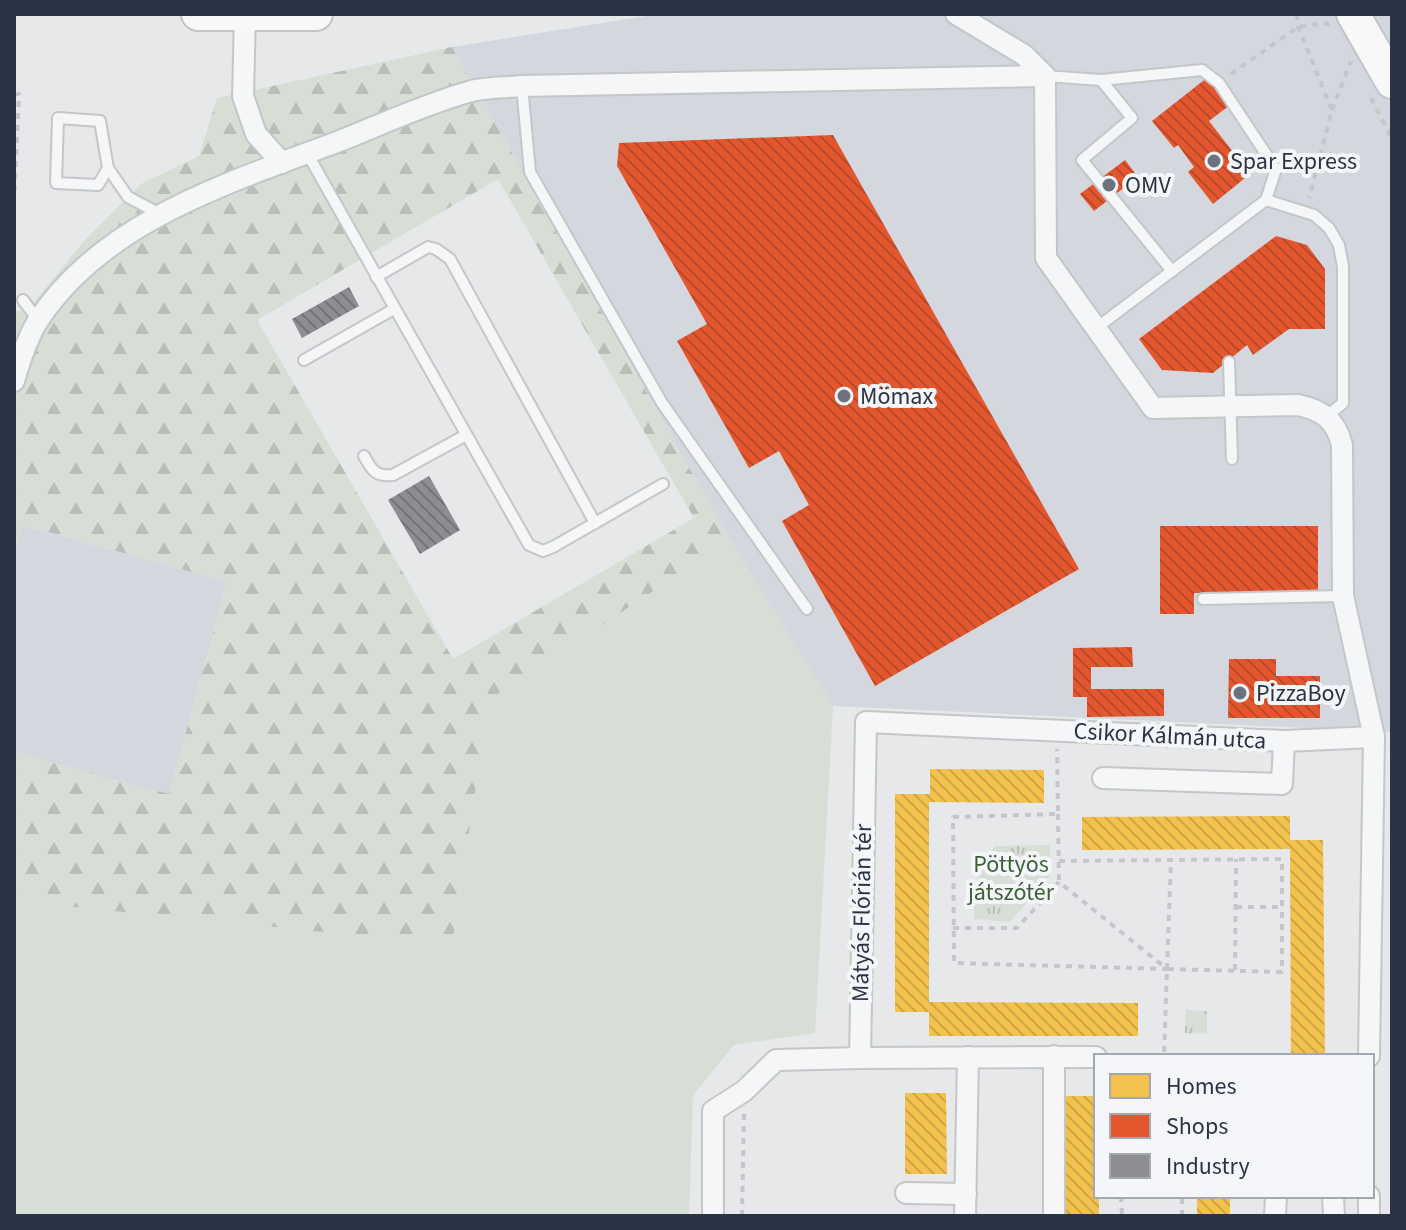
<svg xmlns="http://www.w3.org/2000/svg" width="1406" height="1230" font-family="'Source Sans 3',sans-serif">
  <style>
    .built { fill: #d4d7dd }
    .grass { fill: #d6ded6 }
    .forest { fill: url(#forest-firs); fill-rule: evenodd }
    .park { fill: url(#park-tufts) }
    .homes { fill: url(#homes-back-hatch) }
    .shops { fill: url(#shops-back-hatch) }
    .industry { fill: url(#industry-back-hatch) }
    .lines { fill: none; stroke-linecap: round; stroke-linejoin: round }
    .service-casing { stroke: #c4c6c8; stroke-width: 14 }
    .minor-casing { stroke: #c4c6c8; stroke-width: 24 }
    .primary-casing { stroke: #c2c5c8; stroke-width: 36 }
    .path { stroke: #c5c6ca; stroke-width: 4; stroke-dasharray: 6 6; stroke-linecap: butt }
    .service { stroke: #f5f6f7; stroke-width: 10 }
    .minor { stroke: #f5f6f7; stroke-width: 20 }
    .primary { stroke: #f8f8f8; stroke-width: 32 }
    .poi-dot { fill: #6c737f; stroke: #f4f6f9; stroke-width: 3 }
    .labels { text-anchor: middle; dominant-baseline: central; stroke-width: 8; stroke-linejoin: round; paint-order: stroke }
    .poi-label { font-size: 24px; fill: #2b3445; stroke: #f4f6f9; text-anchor: start }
    .street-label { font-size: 24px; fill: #2b3445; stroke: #f4f6f9 }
    .park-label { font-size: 24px; fill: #3f6138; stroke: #f4f6f9 }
  </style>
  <defs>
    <pattern id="forest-firs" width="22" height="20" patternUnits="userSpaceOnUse" patternTransform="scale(2)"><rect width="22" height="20" fill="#d6ded6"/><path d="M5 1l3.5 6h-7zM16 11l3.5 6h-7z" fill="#b8bfb9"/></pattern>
    <pattern id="park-tufts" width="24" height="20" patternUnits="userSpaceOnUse" patternTransform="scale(2)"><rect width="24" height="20" fill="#d6ded6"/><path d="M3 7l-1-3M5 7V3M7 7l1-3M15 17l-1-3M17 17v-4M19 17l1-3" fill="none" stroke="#b8bfb9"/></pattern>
    <pattern id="homes-back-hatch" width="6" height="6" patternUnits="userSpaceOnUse" patternTransform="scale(2)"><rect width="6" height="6" fill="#f2c14e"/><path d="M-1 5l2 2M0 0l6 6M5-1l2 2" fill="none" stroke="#d0a645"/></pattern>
    <pattern id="shops-back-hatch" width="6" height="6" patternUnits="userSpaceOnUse" patternTransform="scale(2)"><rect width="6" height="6" fill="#e4572e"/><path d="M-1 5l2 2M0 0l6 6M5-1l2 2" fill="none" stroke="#b94929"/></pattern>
    <pattern id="industry-back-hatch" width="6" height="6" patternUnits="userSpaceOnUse" patternTransform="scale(2)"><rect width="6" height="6" fill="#8d8d92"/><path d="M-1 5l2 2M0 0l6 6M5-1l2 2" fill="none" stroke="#737479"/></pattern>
  </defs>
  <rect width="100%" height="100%" fill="#e6e8ea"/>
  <g class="built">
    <polygon points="659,14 1392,14 1392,732 833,706 730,540 452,47"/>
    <polygon points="22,525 227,582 169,795 14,752 14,554"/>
  </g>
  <polygon class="grass" points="730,540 833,706 815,1033 734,1045 693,1095 689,1216 14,1216 14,901 452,945 489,700"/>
  <path class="forest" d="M452,47L730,540L489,700L452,945L14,901V752L169,794L227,582L23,525L14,554V311H27L85,240L141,184L199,156L217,98ZM498,179L694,518L453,659L257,320Z"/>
  <g class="park">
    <polygon points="1050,845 1050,875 1010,922 974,919 975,884 995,846"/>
    <polygon points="1186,1010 1207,1011 1207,1034 1185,1033"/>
  </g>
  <g class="homes">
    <polygon points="930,769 1044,770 1044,803 929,802 929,1002 1138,1003 1138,1036 929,1036 929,1012 895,1012 895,794 930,794"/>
    <polygon points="1290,816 1290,840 1323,840 1325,1056 1291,1056 1290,849 1082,850 1082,817"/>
    <polygon points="905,1093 946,1093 947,1174 905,1174"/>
    <polygon points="1066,1096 1096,1096 1096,1196 1099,1196 1099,1216 1066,1216"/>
    <rect x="1197" y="1196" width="33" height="20"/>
  </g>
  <g class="shops">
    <polygon points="1208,77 1230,105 1209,121 1250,174 1213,204 1188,172 1194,167 1178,145 1174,148 1152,121"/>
    <polygon points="833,135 1079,569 875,686 782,521 809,505 779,451 749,468 677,341 707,324 617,166 619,143"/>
    <polygon points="1125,160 1138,177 1094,211 1080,194"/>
    <polygon points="1276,236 1307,245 1325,269 1325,329 1289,329 1253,355 1247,345 1213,373 1162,370 1139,339"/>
    <polygon points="1160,526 1318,526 1318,593 1194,593 1194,614 1160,614"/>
    <polygon points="1132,647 1133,667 1091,667 1091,689 1164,689 1164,716 1087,717 1087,697 1073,697 1073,648"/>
    <polygon points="1229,659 1276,659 1276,676 1320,676 1320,718 1228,718"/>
  </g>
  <g class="industry">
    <polygon points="349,287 359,306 302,338 292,319"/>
    <polygon points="429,476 460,530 420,554 388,500"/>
  </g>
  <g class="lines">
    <defs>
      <g id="service">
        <polyline points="1045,76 1101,80 1202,70 1219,83 1276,169 1266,200 1095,329"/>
        <polyline points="1101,80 1132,118 1082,160 1172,271"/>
        <polyline points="522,86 530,172 662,403 807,609"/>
        <polyline points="307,153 529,545 543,551 553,547 663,484"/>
        <polyline points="108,168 98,185 56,183 58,118 100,121 108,168 128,197 160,214"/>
        <polyline points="1266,200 1314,215 1329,228 1339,245 1343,267 1343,403 1327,416"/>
        <polyline points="376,277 428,247 436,249 450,259 595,523"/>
        <polyline points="23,300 38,320"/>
        <polyline points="304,360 394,309"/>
        <polyline points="1229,362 1232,459"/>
        <path d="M364,456C372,470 375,477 393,475L466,435"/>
        <polyline points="1203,599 1343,596"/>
      </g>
      <g id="minor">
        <path d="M956,14L1024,55L1045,76L1046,258L1153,408L1298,405C1322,410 1336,420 1342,445L1343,596L1374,737L1369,1056"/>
        <polyline points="245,15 243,96 256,134 282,163"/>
        <path d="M14,381C20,360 27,338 39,319C105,220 231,182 337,142C380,125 423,105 468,92C484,87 504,88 522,86L1045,76"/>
        <polyline points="1103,778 1282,784 1284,741"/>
        <polyline points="1096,1057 860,1058 866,722 1284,741 1374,737"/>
        <polyline points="906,1193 966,1194"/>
        <polyline points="1333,1196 1334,1216"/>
        <polyline points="1369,1196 1369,1216"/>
        <polyline points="713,1216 713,1111 744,1091 776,1060 860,1058"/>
        <polyline points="965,1216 968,1057"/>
        <polyline points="1054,1216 1054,1056"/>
        <polyline points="1275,1216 1276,1196"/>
      </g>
      <g id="primary">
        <polyline points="198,14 316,14"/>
        <polyline points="1353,14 1392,82"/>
      </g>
    </defs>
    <use href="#service" class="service-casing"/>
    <use href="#minor" class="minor-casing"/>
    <use href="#primary" class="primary-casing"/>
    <g class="path">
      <polyline points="1297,14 1298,27 1332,110 1309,198"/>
      <polyline points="1231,74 1298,27 1327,23 1329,27"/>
      <polyline points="14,94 19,94 14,202"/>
      <polyline points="1371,98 1392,139"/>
      <polyline points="1332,110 1351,61"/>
      <polyline points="1058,814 1059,882"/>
      <polyline points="1059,861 1282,859 1282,972 1167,969 1164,1056"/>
      <polyline points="1236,907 1282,907"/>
      <polyline points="953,928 1017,928 1059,882 1167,969 954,963 953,817 1058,814 1057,749"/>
      <polyline points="1167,969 1171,860"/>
      <polyline points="1235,970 1236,859"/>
      <polyline points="1121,1196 1122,1216"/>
      <polyline points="742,1216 744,1113"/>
      <polyline points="1182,1216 1182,1196"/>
    </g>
    <use href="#service" class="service"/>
    <use href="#minor" class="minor"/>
    <use href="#primary" class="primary"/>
  </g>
  <g class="poi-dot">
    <circle cx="1214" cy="161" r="8"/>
    <circle cx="1109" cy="185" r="8"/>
    <circle cx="844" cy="396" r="8"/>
    <circle cx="1240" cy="693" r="8"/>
  </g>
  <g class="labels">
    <g class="poi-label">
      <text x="1230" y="161">Spar Express</text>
      <text x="1125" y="185">OMV</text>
      <text x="860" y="396">Mömax</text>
      <text x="1256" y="693">PizzaBoy</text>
    </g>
    <g class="street-label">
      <text transform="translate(1170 736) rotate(3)">Csikor Kálmán utca</text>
      <text transform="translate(862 913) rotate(-89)">Mátyás Flórián tér</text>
    </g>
    <g class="park-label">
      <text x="1011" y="864">Pöttyös<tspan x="1011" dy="28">játszótér</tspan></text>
    </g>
  </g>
  <rect width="1406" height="1230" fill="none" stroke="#2b3445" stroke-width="32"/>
  <rect x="1094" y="1054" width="280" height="144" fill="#f4f6f9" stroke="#a4a8b1" stroke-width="2"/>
  <rect x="1110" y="1074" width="40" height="24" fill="#f2c14e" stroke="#a4a8b1" stroke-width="2"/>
  <text x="1166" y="1094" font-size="24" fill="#2b3445">Homes</text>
  <rect x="1110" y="1114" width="40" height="24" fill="#e4572e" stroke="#a4a8b1" stroke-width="2"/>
  <text x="1166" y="1134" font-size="24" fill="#2b3445">Shops</text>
  <rect x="1110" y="1154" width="40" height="24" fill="#8d8d92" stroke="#a4a8b1" stroke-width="2"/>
  <text x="1166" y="1174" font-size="24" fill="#2b3445">Industry</text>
</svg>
